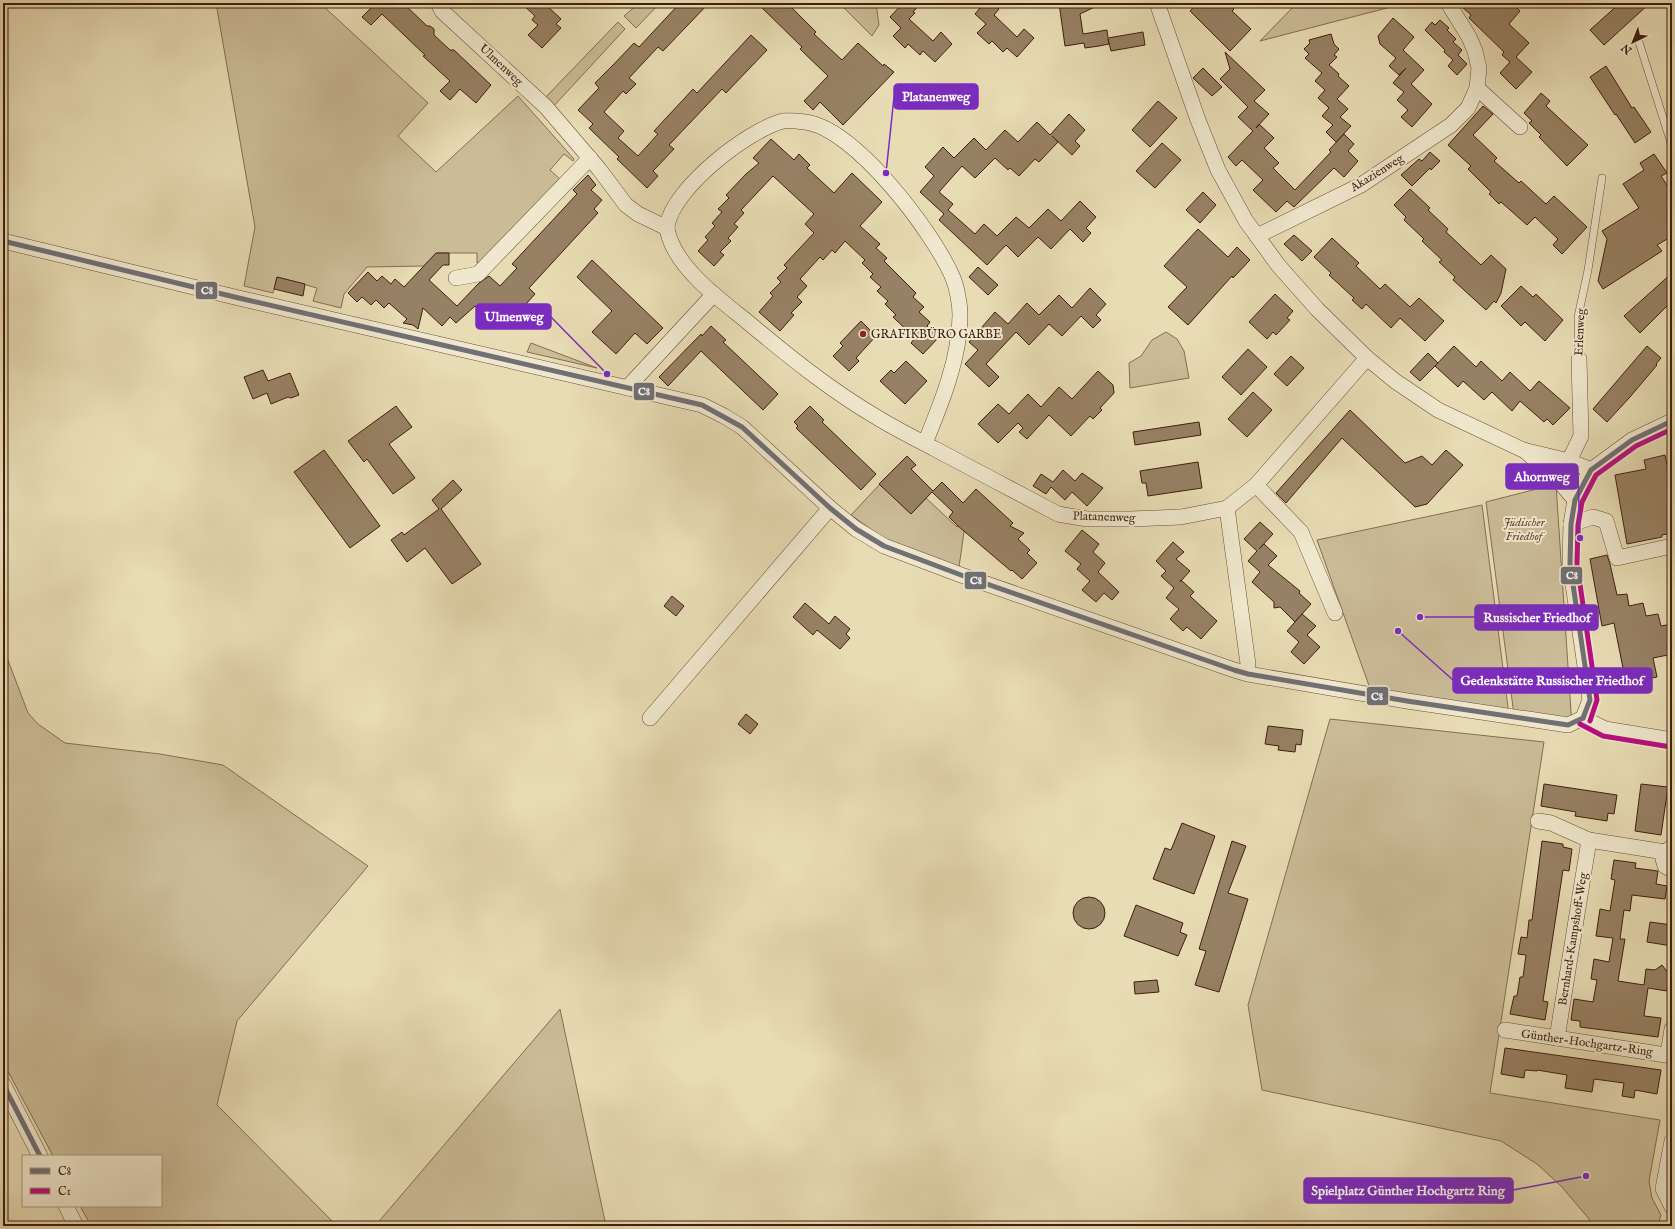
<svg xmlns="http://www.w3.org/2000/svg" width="1675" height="1229" font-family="'IM FELL English',serif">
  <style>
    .green { fill: #cbbc98; stroke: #866d52 }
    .building { fill: #978164; stroke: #401e0d }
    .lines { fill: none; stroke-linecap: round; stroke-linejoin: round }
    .lane-casing { stroke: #6a4e37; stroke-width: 8 }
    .street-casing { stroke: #6a4e37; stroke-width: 16 }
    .lane { stroke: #f0e8ce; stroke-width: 7 }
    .street { stroke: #f0e8ce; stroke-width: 15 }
    .bus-1-casing { stroke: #f0e8ce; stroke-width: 8 }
    .bus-2-casing { stroke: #f0e8ce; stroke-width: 8 }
    .bus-1 { stroke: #707075; stroke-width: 5 }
    .bus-2 { stroke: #b80e80; stroke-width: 5 }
    .poi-dot { fill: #8f2418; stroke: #f0e8ce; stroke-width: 1.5 }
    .labels { text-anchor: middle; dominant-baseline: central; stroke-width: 4; stroke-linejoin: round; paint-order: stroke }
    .street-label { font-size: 12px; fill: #401e0d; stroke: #f0e8ce }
    .poi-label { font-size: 12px; fill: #401e0d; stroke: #f0e8ce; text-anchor: start }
    .park-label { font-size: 12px; font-style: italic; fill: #634630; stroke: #f0e8ce }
    .leader { fill: none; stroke: #7b2cbf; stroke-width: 1.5 }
    .callout-dot { fill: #7b2cbf; stroke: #f0e8ce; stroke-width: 1.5 }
    .callout { fill: #7b2cbf; stroke: #7b2cbf; stroke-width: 1.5 }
    .callout-label { font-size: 13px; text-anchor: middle; font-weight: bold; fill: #fff }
    .line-badge { stroke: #f0e8ce; stroke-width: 1.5 }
    .badge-label { font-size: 11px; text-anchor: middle; font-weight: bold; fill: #fff }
  </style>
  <rect width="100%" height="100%" fill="#e8dcb4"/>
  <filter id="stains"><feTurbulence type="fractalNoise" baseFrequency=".005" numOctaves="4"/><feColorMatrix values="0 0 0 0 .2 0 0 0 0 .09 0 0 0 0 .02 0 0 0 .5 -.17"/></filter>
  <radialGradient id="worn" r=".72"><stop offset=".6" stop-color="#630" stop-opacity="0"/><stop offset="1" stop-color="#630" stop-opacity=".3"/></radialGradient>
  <g class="green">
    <polygon points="216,3 320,3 428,103 398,136 436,172 518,96 574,159 573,161 564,154 550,170 561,180 483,263 477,263 477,253 437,253 424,266 367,267 344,294 341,308 313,301 317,288 277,277 273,293 244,286 255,227"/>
    <polygon points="639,3 660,3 636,28 624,16"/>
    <polygon points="839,3 876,3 879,25 872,36"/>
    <polygon points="1297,3 1406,3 1260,41"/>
    <polygon points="618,22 625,29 551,109 542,101"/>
    <polygon points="1166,332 1177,339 1184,351 1189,378 1130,388 1129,363 1141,356 1152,340"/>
    <polygon points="531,343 597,368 527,352"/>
    <polygon points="880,484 911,514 926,498 957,527 966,518 959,567 886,540 851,515"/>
    <polygon points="1556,484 1572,727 1514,715 1486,502"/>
    <polygon points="1482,505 1509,715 1372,694 1317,540"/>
    <polygon points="3,647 28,713 38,724 65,743 160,754 223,765 368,866 237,1021 217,1105 337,1226 91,1226 80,1206 161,1206 161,1156 53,1156 3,1062"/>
    <polygon points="1330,719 1544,742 1490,1093 1660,1120 1649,1181 1652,1198 1661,1215 1659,1222 1653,1226 1594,1226 1589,1219 1562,1187 1537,1164 1501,1141 1262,1090 1248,1005"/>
    <polygon points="560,1009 606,1226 375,1226"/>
  </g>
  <g class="building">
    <polygon points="370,3 403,3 427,26 430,26 434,29 434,35 450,50 454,50 491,85 476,103 460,89 450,100 440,91 450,81 423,56 425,55 382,14 371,25 362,17 373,6"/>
    <polygon points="521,3 544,3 561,19 556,24 561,28 542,48 528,35 538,25 532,20 535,16"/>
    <polygon points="680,3 709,3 663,51 658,47 629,78 636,84 626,94 623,91 604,112 624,131 618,138 638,156 658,134 654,131 682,101 693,89 697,93 751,35 767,50 726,93 722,89 669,145 674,149 653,171 658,176 647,188 617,159 619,157 589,128 593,124 578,110 599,88 595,83 614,64 634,43 639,47"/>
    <polygon points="757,3 787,3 816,32 814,34 842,60 858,43 883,66 884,64 894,72 843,125 820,102 813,110 804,101 828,76 800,49 802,47"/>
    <polygon points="903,3 921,3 913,12 915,13 909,19 933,41 941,32 952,44 935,62 923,51 920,55 908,44 905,48 893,36 901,28 890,17"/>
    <polygon points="984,3 992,3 999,9 994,15 1017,37 1024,29 1034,38 1017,57 1007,48 1003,52 992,41 989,44 977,33 986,24 975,14"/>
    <polygon points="1059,3 1103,3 1080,14 1083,34 1107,30 1108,38 1143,32 1145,45 1111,51 1108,39 1109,44 1099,46 1085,48 1084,43 1065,46"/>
    <polygon points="1197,3 1228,3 1234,9 1232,11 1251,29 1230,51 1190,11"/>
    <polygon points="1620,3 1650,3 1604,45 1590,30"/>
    <polygon points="1514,5 1520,11 1509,24 1529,43 1516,57 1532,72 1516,89 1500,73 1510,62 1502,55 1504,52 1469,18 1471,15 1461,6"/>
    <polygon points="1393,18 1414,37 1403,50 1424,70 1411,84 1432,104 1412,127 1401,117 1408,110 1397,100 1404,92 1393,83 1406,68 1399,75 1389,66 1396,58 1380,44 1378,36"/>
    <polygon points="1440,20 1449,28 1447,30 1456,39 1453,42 1462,50 1458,55 1467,64 1457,75 1448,66 1453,60 1444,52 1445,50 1425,30 1432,22 1435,25"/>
    <polygon points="1331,34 1334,44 1339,49 1334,55 1337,57 1329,65 1339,74 1338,76 1349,86 1337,99 1348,109 1340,117 1351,126 1336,142 1326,132 1333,125 1322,116 1329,108 1318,98 1325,90 1315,81 1322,73 1305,58 1309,54 1304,49 1310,43 1309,40"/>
    <polygon points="1225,52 1265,90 1254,101 1269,114 1256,128 1259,124 1274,138 1264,148 1279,163 1273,168 1295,190 1331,152 1329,150 1344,134 1354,144 1348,151 1358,161 1344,177 1334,168 1294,207 1287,201 1276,212 1253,190 1263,180 1242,160 1236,166 1228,157 1253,131 1238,117 1248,107 1220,79 1230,69"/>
    <polygon points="1606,66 1632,108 1634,107 1651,132 1635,143 1616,114 1615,115 1590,77"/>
    <polygon points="1203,68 1222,87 1212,96 1193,78"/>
    <polygon points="1541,93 1550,101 1546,106 1588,145 1567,166 1539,137 1541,135 1529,123 1532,121 1524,113"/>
    <polygon points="1158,101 1177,118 1150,147 1132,130"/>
    <polygon points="1483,106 1493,114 1473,135 1497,158 1494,161 1519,183 1521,181 1546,204 1554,196 1587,227 1562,254 1553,245 1558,239 1535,217 1527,225 1501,202 1499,204 1489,194 1491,192 1468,169 1471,166 1448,145"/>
    <polygon points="1069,114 1085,130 1075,141 1080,146 1072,155 1052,136 1058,142 1039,162 1035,159 1019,176 1010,168 1008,170 995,158 975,178 962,166 939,192 953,204 948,210 975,234 984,224 997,236 1016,217 1029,228 1048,209 1061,221 1080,201 1096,217 1086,228 1091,233 1083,242 1070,229 1051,249 1038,237 1018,257 1006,245 987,265 939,220 944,214 920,192 934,176 925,167 943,147 954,158 974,138 986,150 1005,130 1018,142 1037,122 1050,135"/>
    <polygon points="771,139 794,160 799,154 810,165 807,168 834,193 852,173 882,202 860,226 880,244 876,248 887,258 884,261 916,293 913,297 924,307 919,312 930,322 927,326 939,337 923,354 911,343 915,338 893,317 896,315 885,304 888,301 877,291 881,287 870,277 873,274 862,263 865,260 845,241 835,253 832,250 823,260 820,257 800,279 807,286 797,297 802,302 791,313 794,315 780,331 759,312 773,296 770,293 781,282 777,278 787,268 784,265 814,233 805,224 814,214 773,176 741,210 744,213 734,224 738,227 728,238 731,241 720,252 724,255 714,266 698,251 708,240 705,237 715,226 712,223 722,212 718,209 729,198 726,195 746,174 759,163 753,158"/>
    <polygon points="1162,143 1181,160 1155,188 1136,171"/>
    <polygon points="1430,152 1440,161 1431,170 1430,168 1412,186 1401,175 1419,159 1422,161"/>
    <polygon points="1654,154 1667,173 1661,176 1672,193 1672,236 1657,245 1662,251 1603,289 1598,281 1607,239 1602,231 1639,208 1623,184 1644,170 1640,163"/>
    <polygon points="588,175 596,185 591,190 602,200 594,209 598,213 529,288 535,294 526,304 529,306 511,325 498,327 475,306 456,323 450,317 442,326 423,308 418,329 413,325 403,323 407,319 389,303 384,308 376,300 371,305 362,297 357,302 348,293 368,272 377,281 382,276 391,284 395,279 404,287 436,253 449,253 449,265 443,265 429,280 457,306 479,283 489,276 500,286 517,268 512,264 577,194 573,190"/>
    <polygon points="1410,189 1430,208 1428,210 1448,229 1446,232 1481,265 1491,255 1506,269 1501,293 1496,303 1494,301 1486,310 1453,280 1455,277 1439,262 1442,260 1422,241 1424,239 1404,220 1406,217 1394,205"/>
    <polygon points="1203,192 1216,205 1200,223 1186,210"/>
    <polygon points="1198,229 1228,257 1237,247 1250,260 1233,278 1232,276 1188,325 1168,307 1187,287 1164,266"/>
    <polygon points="1294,235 1312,251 1302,261 1284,244"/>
    <polygon points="1332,238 1359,263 1356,266 1380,289 1385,284 1410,307 1419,298 1444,321 1425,341 1400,318 1391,328 1366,304 1362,309 1352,300 1354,298 1329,275 1331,273 1314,257"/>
    <polygon points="592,260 663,328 647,344 635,333 616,354 592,332 612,311 577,277"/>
    <polygon points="978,267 998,285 988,295 969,277"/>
    <polygon points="1672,273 1672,301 1640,333 1624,316"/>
    <polygon points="277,277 305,284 303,296 274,289"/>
    <polygon points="1521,286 1533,297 1536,294 1563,320 1545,341 1525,322 1521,326 1501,306"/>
    <polygon points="1090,288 1106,304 1096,315 1101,320 1093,328 1081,316 1062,336 1049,324 1029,345 1016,332 986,364 999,377 989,387 965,364 978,350 969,342 995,312 1008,324 1027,303 1039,315 1059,295 1072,308"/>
    <polygon points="1275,294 1293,311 1287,318 1290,320 1276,335 1273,332 1267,339 1249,322"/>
    <polygon points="861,321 876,336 856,358 859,361 849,371 833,356 843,346 840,343"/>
    <polygon points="711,326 726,340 723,342 778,394 763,410 701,351 668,386 659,377 701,334 702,336"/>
    <polygon points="1454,346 1476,367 1481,361 1502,381 1510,372 1530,391 1539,381 1570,408 1553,425 1547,419 1544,422 1520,401 1512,411 1492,392 1484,400 1463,381 1458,387 1435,366"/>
    <polygon points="1647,346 1661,358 1656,364 1657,365 1630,397 1607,422 1593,409"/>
    <polygon points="1248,349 1267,367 1241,395 1222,377"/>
    <polygon points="1428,353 1438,363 1420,381 1410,372"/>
    <polygon points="1291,356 1304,368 1287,386 1274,374"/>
    <polygon points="906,361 927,381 905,404 880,381 891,370 894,373"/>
    <polygon points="263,370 268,381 290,373 299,395 291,398 288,397 271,404 267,393 253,399 244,377"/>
    <polygon points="1098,371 1113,385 1114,393 1100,408 1102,410 1093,419 1090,416 1071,436 1049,415 1027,439 1019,432 1023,428 1018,423 998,443 978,424 998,404 1009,414 1028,394 1041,407 1059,387 1072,399"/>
    <polygon points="1253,392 1272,410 1247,437 1228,419"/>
    <polygon points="396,406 412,427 389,444 415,478 393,494 367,459 364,462 348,441"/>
    <polygon points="810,406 824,420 822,422 876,474 861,490 796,428 798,426 794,422"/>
    <polygon points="1350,410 1405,463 1422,456 1432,465 1446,450 1463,465 1427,504 1415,507 1342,438 1286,503 1276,493"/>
    <polygon points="1199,422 1201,435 1135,445 1133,432"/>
    <polygon points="324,450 380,526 350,548 294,472"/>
    <polygon points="1665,455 1667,465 1672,464 1672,533 1662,535 1662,537 1627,544 1615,475 1646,469 1644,460"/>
    <polygon points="907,456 916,465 911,469 933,491 942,482 963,503 976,489 1013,523 1010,526 1024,533 1018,539 1030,550 1027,553 1037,563 1022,579 1012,570 1011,571 958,526 949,517 953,512 932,492 911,514 879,484"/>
    <polygon points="1198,462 1202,488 1148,496 1146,483 1142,483 1140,471"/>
    <polygon points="1063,470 1075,481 1082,473 1103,488 1087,506 1072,492 1065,500 1051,487 1046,494 1033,486 1041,474 1053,482"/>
    <polygon points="453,480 462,490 441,509 481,564 452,584 425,548 407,562 391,540 402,532 404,535 439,509 432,500"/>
    <polygon points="1260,522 1273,534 1259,549 1264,544 1277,556 1268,565 1300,591 1299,593 1311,604 1295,622 1280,607 1274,608 1274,602 1252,582 1260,572 1248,561 1257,551 1244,539"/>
    <polygon points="1082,530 1099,544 1093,552 1105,563 1098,572 1119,592 1112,600 1104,593 1096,602 1082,590 1090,581 1077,569 1081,564 1065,551"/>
    <polygon points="1173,542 1184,552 1176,559 1190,571 1180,582 1181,580 1194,592 1190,596 1217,621 1201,639 1187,627 1183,631 1170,619 1179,609 1166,598 1174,588 1161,576 1166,571 1156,561"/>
    <polygon points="1607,555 1610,564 1617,595 1627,594 1629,606 1643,603 1646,616 1658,614 1661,626 1672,624 1672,639 1668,639 1670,646 1667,646 1668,655 1653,658 1657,677 1626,683 1614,623 1602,626 1590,559"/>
    <polygon points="672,596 684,606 676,616 664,606"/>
    <polygon points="805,603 829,624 835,616 850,629 846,634 850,638 840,649 817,630 813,635 793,617"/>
    <polygon points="1302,614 1316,626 1307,635 1320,647 1304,664 1291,652 1299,642 1287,631"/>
    <polygon points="746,714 758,724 750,734 738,724"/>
    <polygon points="1268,726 1303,730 1301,745 1296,744 1295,752 1278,750 1279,746 1265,744"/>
    <polygon points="1544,784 1617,795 1614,814 1608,813 1607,821 1575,816 1576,812 1541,806"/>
    <polygon points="1641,784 1668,787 1661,835 1635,831"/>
    <polygon points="1182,823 1215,836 1194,894 1153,879 1165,848 1171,850"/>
    <polygon points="1232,841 1246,846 1228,893 1248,899 1219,992 1195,985 1206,951 1199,949"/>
    <polygon points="1542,841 1563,844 1563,847 1572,849 1569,871 1563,870 1543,1001 1548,1002 1545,1020 1510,1014 1514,996 1517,996 1520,977 1523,977 1526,955 1518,954 1521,937 1527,938 1529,920 1532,920"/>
    <polygon points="1614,860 1636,863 1635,868 1658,871 1656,884 1667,886 1665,899 1632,895 1630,911 1624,910 1620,939 1625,939 1618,981 1644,985 1646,969 1655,970 1662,965 1669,974 1667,991 1648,988 1644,1016 1661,1018 1658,1037 1580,1027 1580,1021 1571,1020 1574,999 1593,1002 1597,980 1591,979 1594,959 1609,962 1613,938 1596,936 1600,909 1610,911 1615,880 1611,879"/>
    <circle cx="1089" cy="913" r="16"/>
    <polygon points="1136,905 1183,923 1180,932 1187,935 1178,956 1124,936"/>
    <polygon points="1650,922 1672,925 1672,946 1647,942"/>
    <polygon points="1157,980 1159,992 1135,994 1134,982"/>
    <polygon points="1505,1048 1661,1070 1657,1094 1635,1090 1634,1098 1622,1096 1624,1083 1594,1079 1592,1092 1565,1088 1567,1075 1537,1070 1537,1071 1525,1070 1524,1078 1501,1074"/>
  </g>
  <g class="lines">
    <defs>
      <g id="lane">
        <polyline points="1638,39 1672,146"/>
        <polyline points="1579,359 1578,317 1588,270 1602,178"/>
      </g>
      <g id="street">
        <polyline points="438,3 442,11 546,107 599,169 626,205 638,214 667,228"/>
        <polyline points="1157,3 1198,120 1218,170 1246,221 1257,236 1278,265 1317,309 1367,358 1395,381 1438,410 1523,450 1569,461 1591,470"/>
        <polyline points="1477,88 1520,127"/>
        <polyline points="1257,236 1361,185 1451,125 1468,108 1477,88 1479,68 1475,51 1469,37 1448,3"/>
        <polyline points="3,241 243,299 702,405 724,416 742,427 830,508 856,529 884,546 961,575 1234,670 1248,674 1407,701 1568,725 1583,718"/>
        <polyline points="456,278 478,274 590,158"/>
        <polyline points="627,388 714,294"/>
        <path d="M925,443C941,404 960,358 960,315C960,304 957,288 953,278C934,233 855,128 805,122C798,121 790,120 783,121C748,130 673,188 667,226C667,231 669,237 671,242C683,272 719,299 744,319C787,355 830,390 878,418C896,429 916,439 935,449C976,471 1017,492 1058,514L1087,519H1131L1181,517L1227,508L1256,485L1367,358"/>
        <polyline points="1524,450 1559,481 1575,500"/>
        <polyline points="1569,461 1581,436 1579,359"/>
        <polyline points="1256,485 1301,532 1335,613"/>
        <polyline points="1227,508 1248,664"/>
        <polyline points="1571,524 1593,517 1606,521 1617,558 1672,546"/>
        <polyline points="650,718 830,508"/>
        <polyline points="1583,718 1590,700 1570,564 1571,524 1575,500 1582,485 1591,470 1632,440 1672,421"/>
        <polyline points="1583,718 1605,729 1672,740"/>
        <polyline points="1538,821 1551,823 1589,840 1665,852"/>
        <polyline points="1672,847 1665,852 1663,859 1665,866 1672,870"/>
        <polyline points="1505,1030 1672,1056"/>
        <polyline points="1557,1038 1589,840"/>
        <polyline points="1668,1054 1672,1029"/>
        <polyline points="3,1084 40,1156"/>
        <polyline points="1672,1141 1663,1189 1672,1207"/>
        <polyline points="66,1206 76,1226"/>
      </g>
    </defs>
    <use href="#lane" class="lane-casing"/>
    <use href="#street" class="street-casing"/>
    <use href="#lane" class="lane"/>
    <use href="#street" class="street"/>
    <defs>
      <g id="bus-1">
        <polyline points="3,241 243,299 702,405 742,427 830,508 856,529 884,546 961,575 1234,670 1248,674 1407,701 1568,725 1583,718"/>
        <polyline points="1583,718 1590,700 1570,564 1571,524 1575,500 1591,470 1632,440 1672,421"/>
        <polyline points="3,1084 40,1156"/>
      </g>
      <g id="bus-2">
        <polyline points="1590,721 1597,700 1577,564 1578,525 1582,502 1596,475 1636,446 1672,429"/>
        <polyline points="1580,724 1603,736 1671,747"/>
      </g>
    </defs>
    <use href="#bus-1" class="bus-1-casing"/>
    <use href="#bus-2" class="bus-2-casing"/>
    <use href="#bus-1" class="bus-1"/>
    <use href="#bus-2" class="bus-2"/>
  </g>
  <circle class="poi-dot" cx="863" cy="334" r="4"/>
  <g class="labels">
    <g class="street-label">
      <text transform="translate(501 65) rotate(43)">Ulmenweg</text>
      <text transform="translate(1377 173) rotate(-32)">Akazienweg</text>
      <text transform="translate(1580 332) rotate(-87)">Erlenweg</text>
      <text transform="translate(1104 517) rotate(2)">Platanenweg</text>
      <text transform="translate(1573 939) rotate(-81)">Bernhard-Kampshoff-Weg</text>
      <text transform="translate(1587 1043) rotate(8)">Günther-Hochgartz-Ring</text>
    </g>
    <g class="poi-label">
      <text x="871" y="334">GRAFIKBÜRO GARBE</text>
    </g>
    <g class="park-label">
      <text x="1524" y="522">Jüdischer<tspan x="1524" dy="14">Friedhof</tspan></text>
    </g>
  </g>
  <path class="leader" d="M886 173L894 97M607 374L551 317M1580 538L1578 476M1420 617L1475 617M1398 631L1453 680M1586 1176L1513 1190"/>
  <g class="callout-dot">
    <circle cx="886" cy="173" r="4"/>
    <circle cx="607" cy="374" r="4"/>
    <circle cx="1580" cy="538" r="4"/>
    <circle cx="1420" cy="617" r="4"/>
    <circle cx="1398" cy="631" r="4"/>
    <circle cx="1586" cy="1176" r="4"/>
  </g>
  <g class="callout">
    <rect x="894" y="84" width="84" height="25" rx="4"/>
    <rect x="476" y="304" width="75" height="25" rx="4"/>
    <rect x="1506" y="464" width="72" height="25" rx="4"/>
    <rect x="1475" y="605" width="123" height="25" rx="4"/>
    <rect x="1453" y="668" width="199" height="25" rx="4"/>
    <rect x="1304" y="1178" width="209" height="25" rx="4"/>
  </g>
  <g class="callout-label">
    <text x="936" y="101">Platanenweg</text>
    <text x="514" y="321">Ulmenweg</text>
    <text x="1542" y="481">Ahornweg</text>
    <text x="1537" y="622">Russischer Friedhof</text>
    <text x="1552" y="685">Gedenkstätte Russischer Friedhof</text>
    <text x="1408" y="1195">Spielplatz Günther Hochgartz Ring</text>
  </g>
  <g class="line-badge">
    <rect x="195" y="281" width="23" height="19" rx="4" fill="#707075"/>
    <rect x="633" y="382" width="22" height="19" rx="4" fill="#707075"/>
    <rect x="1560" y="566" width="23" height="19" rx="4" fill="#707075"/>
    <rect x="964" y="571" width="23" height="19" rx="4" fill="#707075"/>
    <rect x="1366" y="686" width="23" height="20" rx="4" fill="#707075"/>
  </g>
  <g class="badge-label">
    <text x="207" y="294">C8</text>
    <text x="644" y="395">C8</text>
    <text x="1572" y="579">C8</text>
    <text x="976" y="584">C8</text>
    <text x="1377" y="700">C8</text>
  </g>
  <rect width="1675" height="1229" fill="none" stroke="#e8dcb4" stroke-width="16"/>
  <rect x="4" y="4" width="1667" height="1221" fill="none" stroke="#401e0d" stroke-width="2"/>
  <rect x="8" y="8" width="1659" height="1213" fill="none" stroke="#401e0d"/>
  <rect x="22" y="1155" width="140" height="52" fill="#f0e8ce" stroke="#aa9781"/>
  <rect x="30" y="1168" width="20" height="6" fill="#707075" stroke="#aa9781"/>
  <text x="58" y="1175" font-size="12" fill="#401e0d">C8</text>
  <rect x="30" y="1188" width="20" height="6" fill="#b80e80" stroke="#aa9781"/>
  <text x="58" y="1195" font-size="12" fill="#401e0d">C1</text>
  <g transform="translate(1633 42) rotate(223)" stroke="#f0e8ce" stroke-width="3" paint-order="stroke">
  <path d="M0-3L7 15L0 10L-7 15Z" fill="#401e0d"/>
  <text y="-6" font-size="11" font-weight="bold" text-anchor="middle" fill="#401e0d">N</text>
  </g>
  <rect width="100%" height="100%" filter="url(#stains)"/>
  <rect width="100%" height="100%" fill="url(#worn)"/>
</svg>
